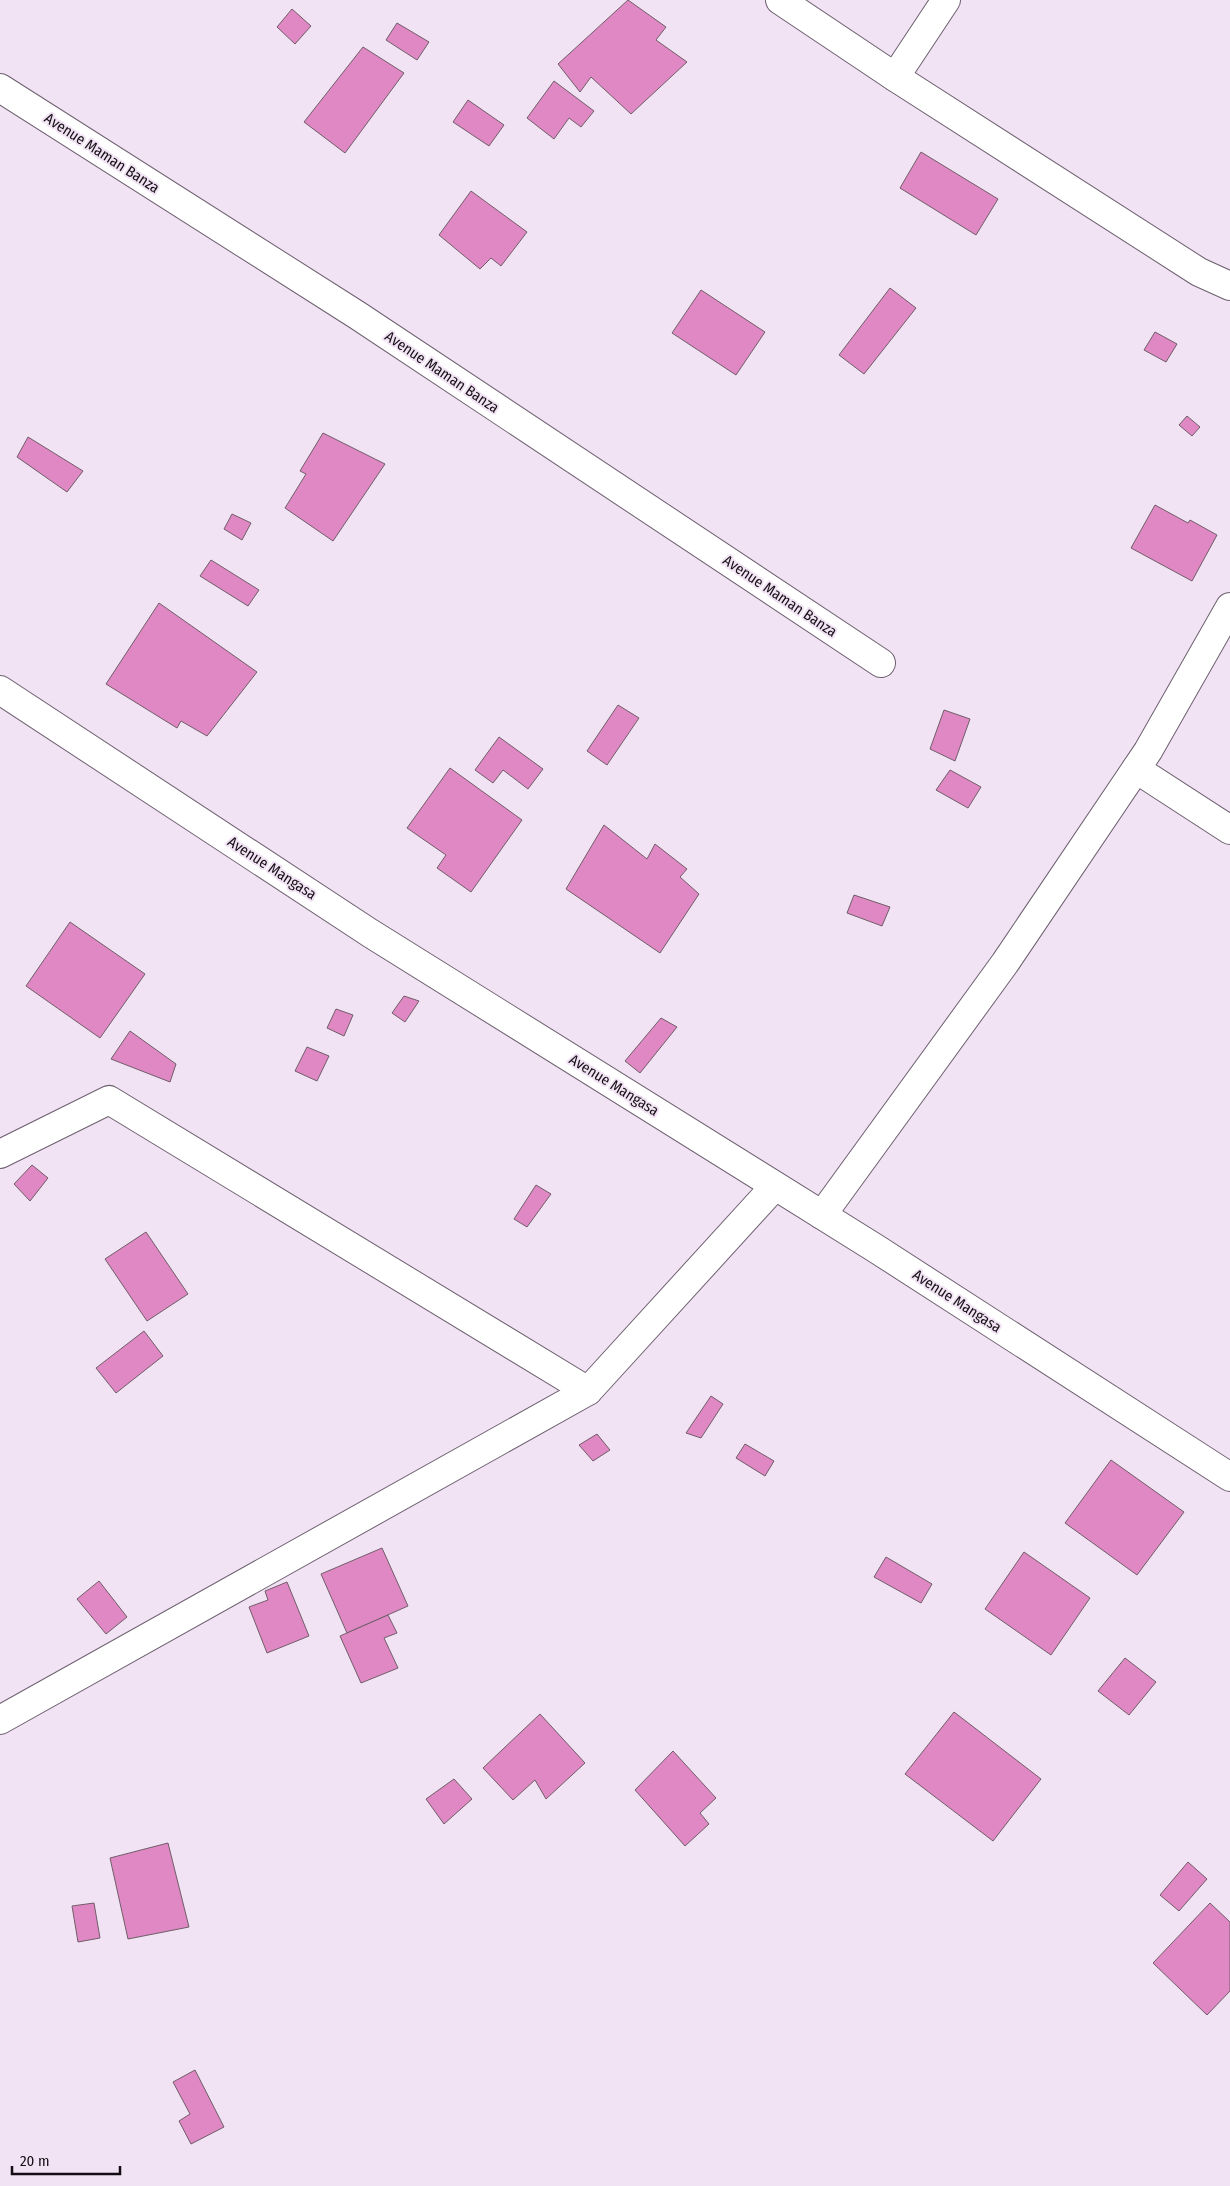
<svg xmlns="http://www.w3.org/2000/svg" width="1230" height="2186" font-family="'Fira Sans Condensed',sans-serif">
  <style>
    .building { fill: #df88c3; stroke: #705e69 }
    .lines { fill: none; stroke-linecap: round; stroke-linejoin: round }
    .minor-casing { stroke: #6d606f; stroke-width: 30 }
    .minor { stroke: #fff; stroke-width: 28 }
    .labels { text-anchor: middle; dominant-baseline: central; stroke-width: 4; stroke-linejoin: round; paint-order: stroke }
    .street-label { font-size: 15px; fill: #140e14; stroke: #f1e2f4 }
  </style>
  <rect width="100%" height="100%" fill="#f1e2f4"/>
  <g class="building">
    <polygon points="628,0 666,27 656,40 687,62 631,114 591,77 580,92 558,64"/>
    <polygon points="292,9 311,26 295,44 277,27"/>
    <polygon points="397,23 429,42 417,60 386,40"/>
    <polygon points="363,47 404,73 345,153 304,122"/>
    <polygon points="554,81 594,111 581,127 569,118 554,139 527,118"/>
    <polygon points="468,100 504,125 489,146 453,122"/>
    <polygon points="921,152 998,199 976,235 900,188"/>
    <polygon points="471,191 527,232 501,266 491,258 480,269 439,235"/>
    <polygon points="890,288 916,308 864,374 839,355"/>
    <polygon points="701,290 765,332 736,375 672,333"/>
    <polygon points="1155,332 1177,344 1166,362 1144,350"/>
    <polygon points="1187,416 1200,427 1192,436 1179,425"/>
    <polygon points="323,433 385,464 333,541 285,508 306,474 300,471"/>
    <polygon points="28,437 83,471 67,492 17,457"/>
    <polygon points="1155,505 1188,523 1190,520 1217,535 1192,581 1131,548"/>
    <polygon points="232,514 251,523 242,540 224,529"/>
    <polygon points="211,560 259,590 248,606 200,576"/>
    <polygon points="159,603 257,672 207,736 181,721 177,728 106,684"/>
    <polygon points="618,705 639,718 607,765 587,751"/>
    <polygon points="944,710 970,719 955,761 930,749"/>
    <polygon points="499,737 543,769 528,789 503,770 493,783 475,770"/>
    <polygon points="450,768 522,820 471,892 437,868 446,855 407,828"/>
    <polygon points="950,770 981,787 968,808 936,790"/>
    <polygon points="604,825 647,859 655,844 687,869 680,877 699,894 660,953 566,889"/>
    <polygon points="854,895 890,907 882,926 847,913"/>
    <polygon points="70,922 145,974 100,1038 26,986"/>
    <polygon points="404,996 419,1001 405,1022 392,1013"/>
    <polygon points="336,1009 353,1015 344,1036 327,1028"/>
    <polygon points="661,1018 677,1027 640,1073 625,1061"/>
    <polygon points="130,1031 176,1064 170,1082 111,1059"/>
    <polygon points="307,1047 329,1056 317,1081 295,1071"/>
    <polygon points="32,1165 48,1178 30,1201 14,1184"/>
    <polygon points="536,1185 551,1194 527,1227 514,1219"/>
    <polygon points="146,1232 188,1294 147,1321 105,1259"/>
    <polygon points="144,1331 163,1356 116,1393 96,1368"/>
    <polygon points="711,1396 723,1404 701,1438 686,1433"/>
    <polygon points="597,1434 610,1450 593,1461 579,1445"/>
    <polygon points="745,1444 774,1461 765,1476 736,1458"/>
    <polygon points="1111,1460 1184,1512 1137,1575 1065,1523"/>
    <polygon points="382,1548 408,1606 347,1633 321,1574"/>
    <polygon points="1024,1552 1090,1598 1051,1655 985,1609"/>
    <polygon points="886,1557 932,1584 921,1603 874,1577"/>
    <polygon points="99,1581 127,1617 106,1634 77,1599"/>
    <polygon points="287,1582 309,1636 267,1653 249,1607 268,1600 265,1591"/>
    <polygon points="388,1615 397,1633 384,1638 398,1668 361,1683 340,1636"/>
    <polygon points="1125,1658 1156,1682 1129,1715 1098,1691"/>
    <polygon points="954,1712 1041,1779 993,1841 905,1774"/>
    <polygon points="540,1714 585,1763 546,1799 535,1780 513,1800 483,1768"/>
    <polygon points="673,1751 716,1798 700,1813 709,1824 685,1846 635,1790"/>
    <polygon points="454,1779 472,1799 444,1824 426,1799"/>
    <polygon points="168,1843 189,1927 128,1939 110,1858"/>
    <polygon points="1188,1862 1207,1879 1179,1911 1160,1895"/>
    <polygon points="94,1903 100,1938 78,1942 72,1906"/>
    <polygon points="1210,1903 1230,1922 1230,1991 1207,2015 1153,1963"/>
    <polygon points="195,2070 224,2127 191,2144 179,2121 190,2114 173,2082"/>
  </g>
  <g class="lines">
    <defs>
      <g id="minor">
        <polyline points="780,0 895,77 1199,272 1230,286"/>
        <polyline points="895,77 946,0"/>
        <polyline points="0,88 357,315 881,663"/>
        <polyline points="0,690 370,933 875,1248 1230,1477"/>
        <polyline points="1136,769 1230,830"/>
        <polyline points="0,1154 109,1100 588,1391"/>
        <polyline points="822,1215 1005,963 1148,751 1230,607"/>
        <polyline points="0,1720 588,1391 775,1186"/>
      </g>
    </defs>
    <use href="#minor" class="minor-casing"/>
    <use href="#minor" class="minor"/>
  </g>
  <g class="labels">
    <g class="street-label">
      <text transform="translate(102 153) rotate(33)">Avenue Maman Banza</text>
      <text transform="translate(442 372) rotate(34)">Avenue Maman Banza</text>
      <text transform="translate(780 596) rotate(34)">Avenue Maman Banza</text>
      <text transform="translate(272 868) rotate(33)">Avenue Mangasa</text>
      <text transform="translate(614 1085) rotate(32)">Avenue Mangasa</text>
      <text transform="translate(957 1301) rotate(33)">Avenue Mangasa</text>
    </g>
  </g>
  <path d="M12 2166v8h108v-8" fill="none" stroke="#140e14" stroke-width="2.5"/>
  <text x="20" y="2166" font-size="15" fill="#140e14" stroke="#f1e2f4" stroke-width="4" paint-order="stroke">20 m</text>
</svg>
